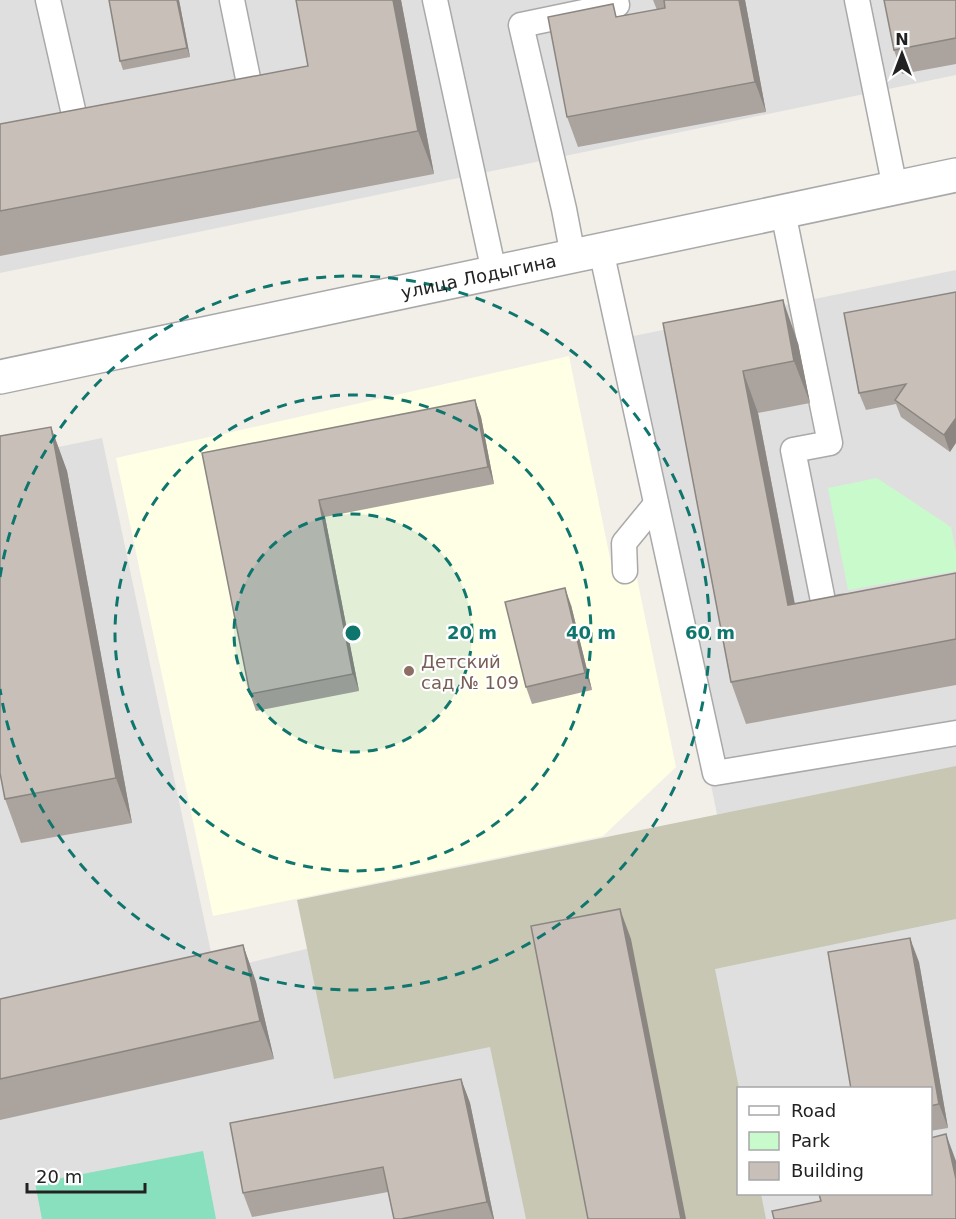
<svg xmlns="http://www.w3.org/2000/svg" width="956" height="1219" font-family="'DejaVu Sans',sans-serif">
  <style>
    .residential { fill: #e0dfdf; fill-rule: evenodd }
    .education { fill: #ffffe5 }
    .construction { fill: #c7c7b4 }
    .park { fill: #c8facc }
    .pitch { fill: #88e0be }
    .lines { fill: none; stroke-linecap: round; stroke-linejoin: round }
    .lane-casing { stroke: #a9a9a9; stroke-width: 27 }
    .street-casing { stroke: #a9a9a9; stroke-width: 36 }
    .lane { stroke: #fff; stroke-width: 24 }
    .street { stroke: #fff; stroke-width: 33 }
    .wall { fill: #aba49e }
    .shaded-wall { fill: #8b8681 }
    .building { fill: #c7bfb8; stroke: #8b8681; stroke-width: 1.5 }
    .ring { fill: none; stroke: #0f766e; stroke-width: 3; stroke-dasharray: 10 8 }
    .education-dot { fill: #8d6e63; stroke: #fff; stroke-width: 2 }
    .labels { text-anchor: middle; dominant-baseline: central; stroke-width: 4.5; stroke-linejoin: round; paint-order: stroke }
    .street-label { font-size: 18px; fill: #222; stroke: #fff }
    .education-label { font-size: 18px; fill: #785e54; stroke: #fff; text-anchor: start }
    .centre { fill: #0f766e; stroke: #fff; stroke-width: 3 }
    .ring-label { font-size: 18px; text-anchor: middle; font-weight: bold; fill: #0f766e; stroke: #fff; stroke-width: 4.5; stroke-linejoin: round; paint-order: stroke }
  </style>
  <rect width="100%" height="100%" fill="#f2efe9"/>
  <g class="residential">
    <polygon points="0,0 956,0 956,75 0,273"/>
    <path d="M956,270V1219H0V459L102,438L215,971L724,848L619,339ZM738,1088H930V1194H738Z"/>
  </g>
  <polygon class="education" points="569,356 613,573 635,569 676,767 603,836 213,916 116,458"/>
  <polygon class="construction" points="956,766 956,919 715,969 739,1088 738,1194 761,1194 766,1219 526,1219 490,1047 334,1079 297,900"/>
  <polygon class="park" points="877,478 951,527 956,552 956,571 848,590 828,488"/>
  <polygon class="pitch" points="203,1151 216,1219 42,1219 35,1183"/>
  <g class="lines">
    <defs>
      <g id="lane">
        <polyline points="48,0 76,123 94,120"/>
        <polyline points="232,0 251,93 234,96"/>
        <polyline points="435,0 494,272"/>
        <polyline points="857,0 895,188"/>
        <polyline points="783,212 830,443 793,450 825,611 843,607"/>
        <polyline points="601,250 715,773 956,733"/>
        <polyline points="573,256 564,209 521,25 617,5 616,0"/>
        <polyline points="625,571 624,543 656,504"/>
      </g>
      <g id="street">
        <path id="s1" d="M0,377L956,175"/>
      </g>
    </defs>
    <use href="#lane" class="lane-casing"/>
    <use href="#street" class="street-casing"/>
    <use href="#lane" class="lane"/>
    <use href="#street" class="street"/>
  </g>
  <g class="wall">
    <polygon points="109,0 179,0 190,57 123,70 120,61"/>
    <polygon points="296,0 401,0 434,174 0,256 0,124 308,66"/>
    <polygon points="653,0 745,0 766,112 578,147 567,117 618,17 657,10"/>
    <polygon points="956,0 956,64 902,74 894,50"/>
    <polygon points="956,292 950,452 901,417 896,404 866,410 859,393"/>
    <polygon points="663,323 798,343 810,403 758,413 795,604 956,573 956,685 746,724 731,682"/>
    <polygon points="475,400 481,417 494,484 325,517 359,691 256,711 250,694 202,453"/>
    <polygon points="51,427 67,471 132,823 21,843 5,799"/>
    <polygon points="571,605 592,690 532,704 526,687"/>
    <polygon points="243,945 256,982 274,1059 0,1120 0,999"/>
    <polygon points="919,962 948,1128 930,1131 930,1089"/>
    <polygon points="461,1079 470,1103 494,1219 394,1219 388,1192 252,1217 243,1193"/>
  </g>
  <g class="shaded-wall">
    <polygon points="177,0 179,0 190,57 187,48"/>
    <polygon points="393,0 401,0 434,174 418,131"/>
    <polygon points="739,0 745,0 766,112 755,82"/>
    <polygon points="783,300 798,343 810,403 794,361"/>
    <polygon points="743,371 758,413 803,647 788,605"/>
    <polygon points="475,400 481,417 494,484 488,467"/>
    <polygon points="956,418 956,443 950,452 944,435"/>
    <polygon points="51,427 67,471 132,823 116,778"/>
    <polygon points="319,500 325,517 359,691 353,674"/>
    <polygon points="565,588 571,605 592,690 585,673"/>
    <polygon points="620,909 631,939 686,1219 681,1219"/>
    <polygon points="910,938 919,962 948,1128 939,1104"/>
    <polygon points="243,945 256,982 274,1059 260,1021"/>
    <polygon points="461,1079 470,1103 494,1219 493,1219 487,1202"/>
    <polygon points="946,1134 956,1161 956,1179"/>
  </g>
  <g class="building">
    <polygon points="109,0 177,0 187,48 120,61"/>
    <polygon points="296,0 393,0 418,131 0,211 0,124 308,66"/>
    <polygon points="664,0 739,0 755,82 567,117 548,17 613,4 616,17 665,8"/>
    <polygon points="884,0 956,0 956,38 894,50"/>
    <polygon points="956,292 956,418 944,435 895,400 906,384 859,393 844,313"/>
    <polygon points="783,300 794,361 743,371 788,605 956,573 956,639 731,682 663,323"/>
    <polygon points="475,400 488,467 319,500 353,674 250,694 202,453"/>
    <polygon points="51,427 116,778 5,799 0,773 0,436"/>
    <polygon points="565,588 585,673 526,687 505,602"/>
    <polygon points="620,909 681,1219 588,1219 531,926"/>
    <polygon points="910,938 939,1104 930,1106 930,1089 851,1089 828,952"/>
    <polygon points="243,945 260,1021 0,1079 0,999"/>
    <polygon points="461,1079 487,1202 401,1219 394,1219 383,1167 243,1193 230,1123"/>
    <polygon points="946,1134 956,1179 956,1219 774,1219 772,1211 821,1201 819,1194 930,1194 930,1138"/>
  </g>
  <circle cx="353" cy="633" r="119" fill="#0f766e" fill-opacity=".12"/>
  <g class="ring">
    <circle cx="353" cy="633" r="119"/>
    <circle cx="353" cy="633" r="238"/>
    <path d="M0 577A357 357 0 1 1 0 689"/>
  </g>
  <circle class="education-dot" cx="409" cy="671" r="6"/>
  <g class="labels">
    <g class="street-label">
      <text stroke="none"><textPath href="#s1" startOffset="489">улица Лодыгина</textPath></text>
    </g>
    <g class="education-label">
      <text x="421" y="661">Детский<tspan x="421" dy="21">сад № 109</tspan></text>
    </g>
  </g>
  <circle cx="353" cy="633" r="9" class="centre"/>
  <g class="ring-label">
    <text x="472" y="639">20 m</text>
    <text x="591" y="639">40 m</text>
    <text x="710" y="639">60 m</text>
  </g>
  <rect x="737" y="1087" width="195" height="108" fill="#ffffff" stroke="#a7a7a7" stroke-width="1.5"/>
  <rect x="749" y="1106" width="30" height="9" fill="#ffffff" stroke="#a7a7a7" stroke-width="1.5"/>
  <text x="791" y="1117" font-size="18" fill="#222222">Road</text>
  <rect x="749" y="1132" width="30" height="18" fill="#c8facc" stroke="#a7a7a7" stroke-width="1.5"/>
  <text x="791" y="1147" font-size="18" fill="#222222">Park</text>
  <rect x="749" y="1162" width="30" height="18" fill="#c7bfb8" stroke="#a7a7a7" stroke-width="1.5"/>
  <text x="791" y="1177" font-size="18" fill="#222222">Building</text>
  <g transform="translate(902 54)" stroke="#ffffff" stroke-width="4.5" paint-order="stroke">
  <path d="M0-4.5L10 22L0 15L-10 22Z" fill="#222222"/>
  <text y="-9" font-size="16" font-weight="bold" text-anchor="middle" fill="#222222">N</text>
  </g>
  <path d="M27 1183v9h118v-9" fill="none" stroke="#222222" stroke-width="3"/>
  <text x="36" y="1183" font-size="18" fill="#222222" stroke="#ffffff" stroke-width="4.5" paint-order="stroke">20 m</text>
</svg>
